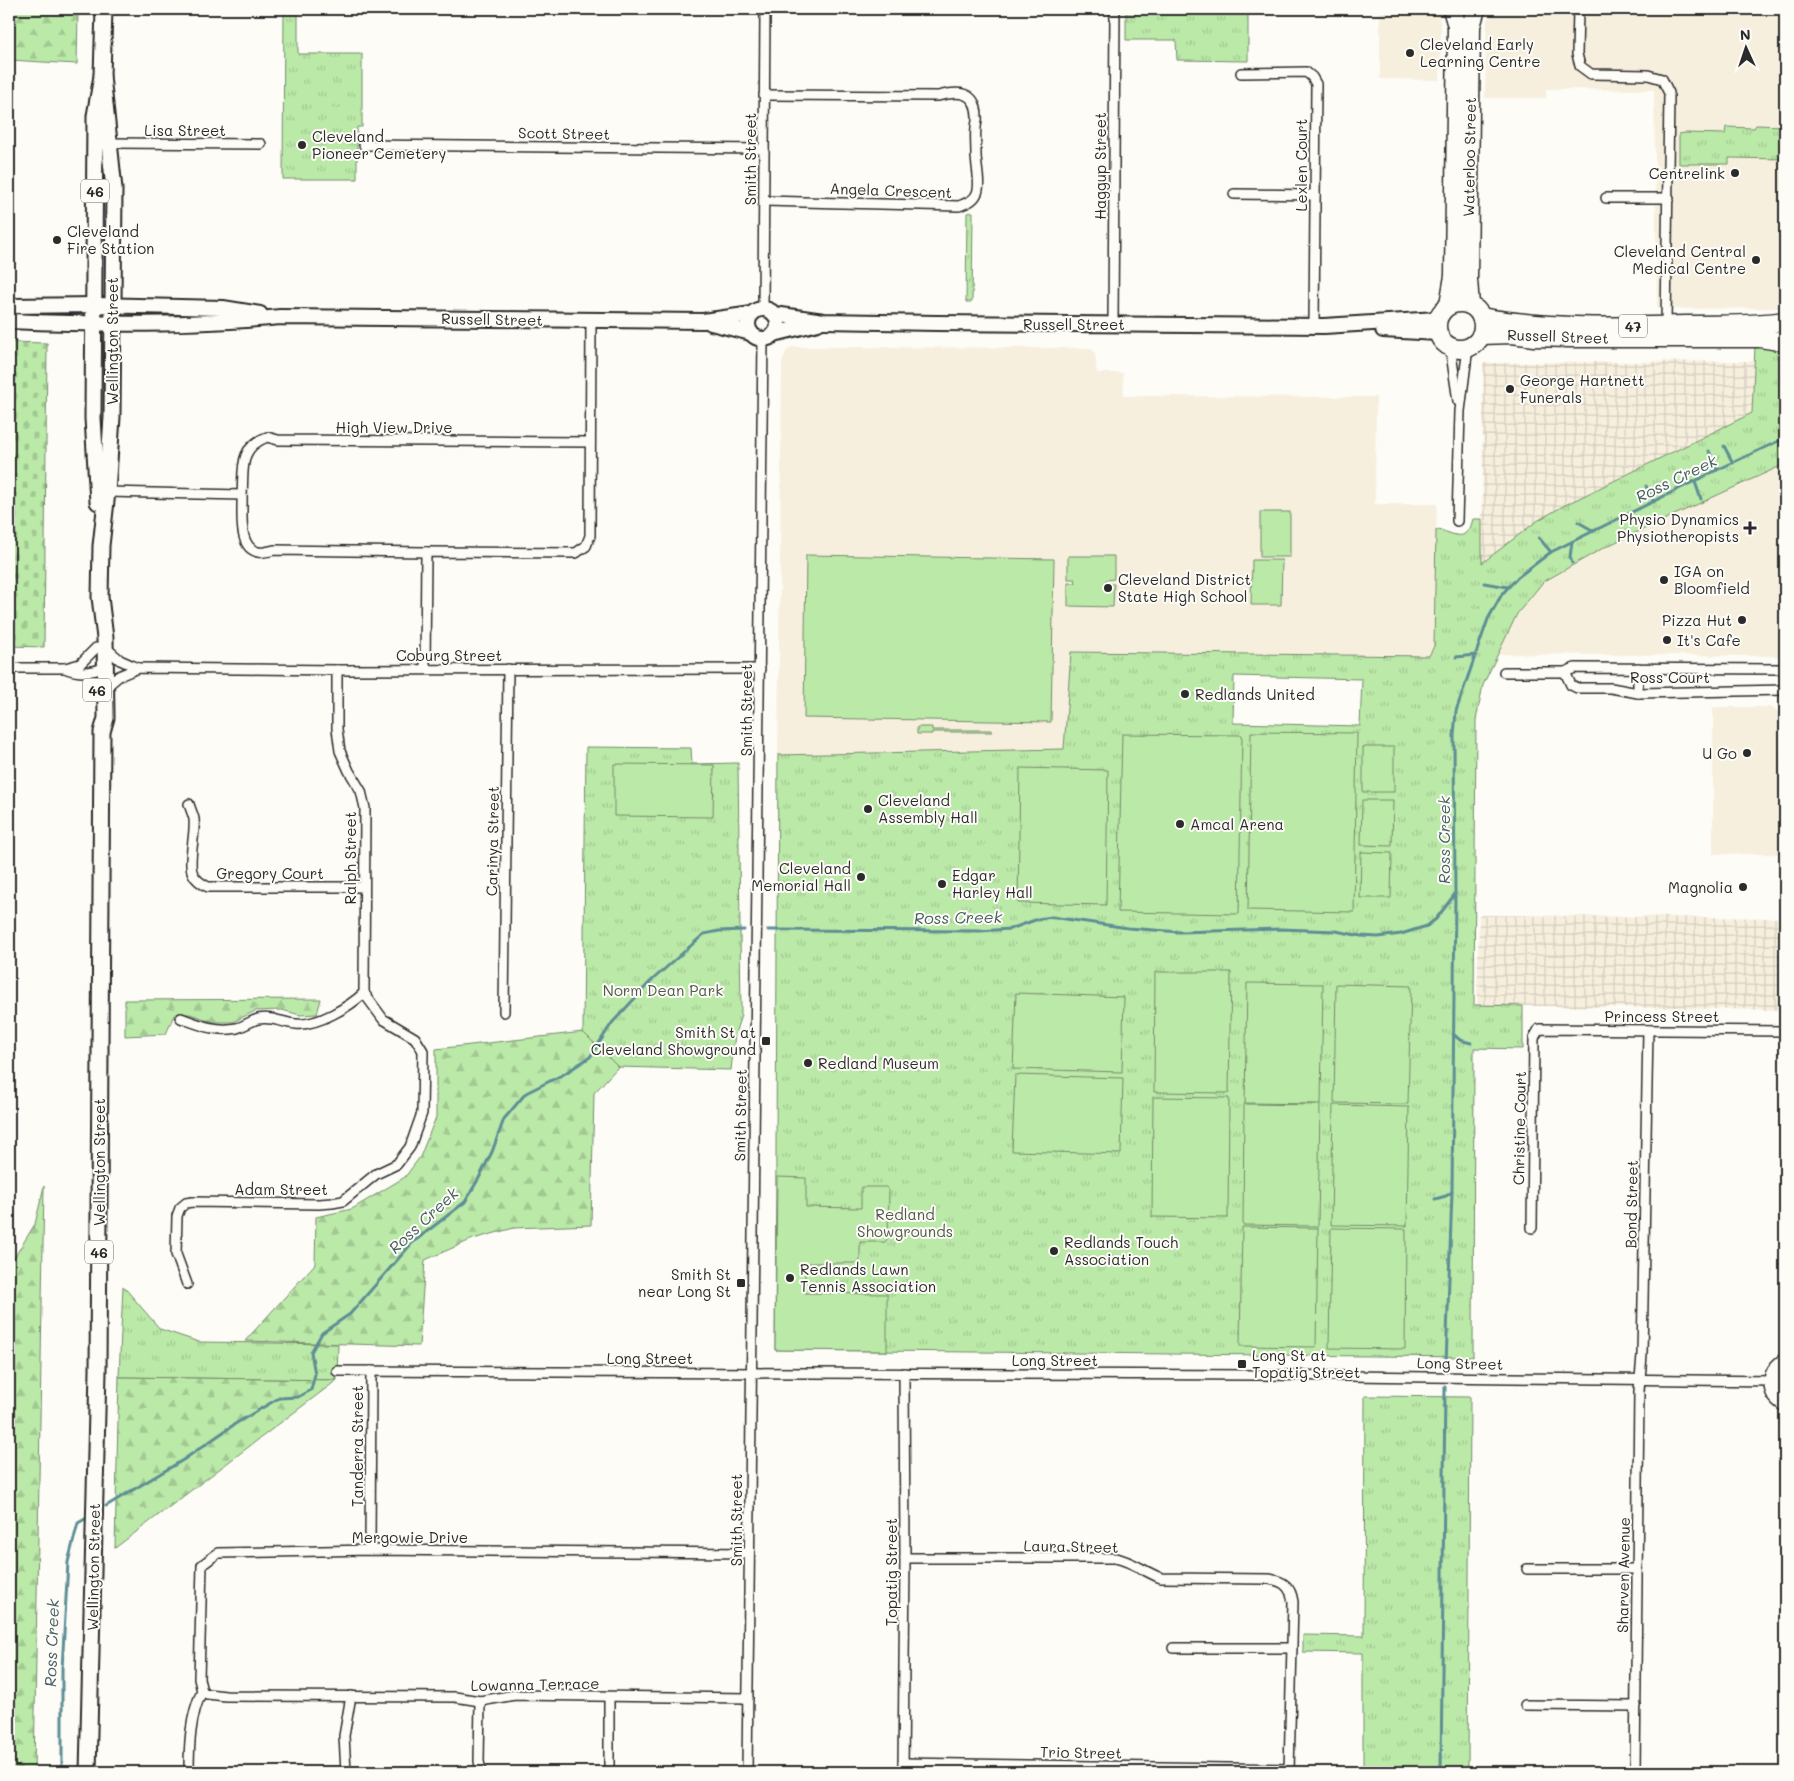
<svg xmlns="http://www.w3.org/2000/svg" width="1794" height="1781" font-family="Mali,sans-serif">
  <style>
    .built { fill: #f7efdd }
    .industrial { fill: url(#industrial-grid) }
    .grass { fill: url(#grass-tufts); stroke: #738a6a; fill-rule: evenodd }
    .forest { fill: url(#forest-firs); stroke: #738a6a }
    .cemetery { fill: url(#cemetery-stones); stroke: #738a6a }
    .garden { fill: #bbe9a8; stroke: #738a6a }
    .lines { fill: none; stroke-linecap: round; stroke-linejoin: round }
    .stream { stroke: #5d8e94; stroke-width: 3 }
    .street-casing { stroke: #2b2b2b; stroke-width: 12 }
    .secondary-casing { stroke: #2b2b2b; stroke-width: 18 }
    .primary-casing { stroke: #2b2b2b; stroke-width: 19 }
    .highway-casing { stroke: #2b2b2b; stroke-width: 21 }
    .street { stroke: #fdfcf7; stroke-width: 9 }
    .secondary { stroke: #fdfcf7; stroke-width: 14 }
    .primary { stroke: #fdfcf7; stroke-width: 15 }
    .highway { stroke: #fdfcf7; stroke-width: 18 }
    .poi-dot { fill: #2b2b2b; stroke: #fdfcf7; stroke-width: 2 }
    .labels { text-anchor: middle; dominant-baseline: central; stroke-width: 4; stroke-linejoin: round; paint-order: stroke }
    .shield { fill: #fdfcf7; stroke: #6a6a68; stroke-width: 1 }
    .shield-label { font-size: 14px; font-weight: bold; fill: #2b2b2b }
    .poi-label { font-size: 15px; fill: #2b2b2b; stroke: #fdfcf7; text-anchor: start }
    .street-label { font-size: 15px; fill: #2b2b2b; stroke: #fdfcf7 }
    .park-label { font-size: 15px; fill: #4f5a4a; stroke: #fdfcf7 }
    .water-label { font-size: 16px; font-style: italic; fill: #445d60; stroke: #fdfcf7 }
  </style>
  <defs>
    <pattern id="industrial-grid" width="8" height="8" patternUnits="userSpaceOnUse" patternTransform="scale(1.25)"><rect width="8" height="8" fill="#f7efdd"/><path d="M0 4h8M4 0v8" fill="none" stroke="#d4cdbe"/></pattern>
    <pattern id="grass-tufts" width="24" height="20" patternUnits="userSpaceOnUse" patternTransform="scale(1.25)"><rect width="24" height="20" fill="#bbe9a8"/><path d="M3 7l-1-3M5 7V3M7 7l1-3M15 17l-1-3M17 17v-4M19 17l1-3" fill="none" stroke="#a1c891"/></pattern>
    <pattern id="forest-firs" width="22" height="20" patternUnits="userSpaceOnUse" patternTransform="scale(1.25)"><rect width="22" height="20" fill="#bbe9a8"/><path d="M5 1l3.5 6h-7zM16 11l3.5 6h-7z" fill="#a1c891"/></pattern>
    <pattern id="cemetery-stones" width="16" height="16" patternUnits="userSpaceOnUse" patternTransform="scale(1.25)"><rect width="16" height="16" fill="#bbe9a8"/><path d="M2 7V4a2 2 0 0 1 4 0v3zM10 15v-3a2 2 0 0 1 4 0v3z" fill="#a1c891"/></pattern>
  </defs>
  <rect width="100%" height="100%" fill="#fdfcf7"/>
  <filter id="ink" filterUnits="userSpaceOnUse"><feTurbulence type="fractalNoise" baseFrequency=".02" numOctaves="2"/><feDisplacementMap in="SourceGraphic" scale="10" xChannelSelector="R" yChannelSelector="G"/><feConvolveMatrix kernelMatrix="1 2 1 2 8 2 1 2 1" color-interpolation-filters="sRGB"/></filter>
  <g filter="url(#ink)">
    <g class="built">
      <polygon points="1380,9 1433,9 1436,11 1439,17 1441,26 1440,80 1380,79"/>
      <polygon points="1492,9 1785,9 1785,304 1781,308 1657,309 1654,90 1546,89 1546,98 1485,98 1487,20"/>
      <polygon points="791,347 1092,348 1095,354 1097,373 1123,373 1124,396 1376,397 1375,504 1437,504 1434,646 1429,656 1071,653 1064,749 778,755 782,362 787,350"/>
      <polygon points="1785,464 1785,649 1778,656 1498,654 1517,614 1543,582 1605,547"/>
      <polygon points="1713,707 1771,707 1780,713 1781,854 1713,854"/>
    </g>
    <g class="industrial">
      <polygon points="1754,361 1752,413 1565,505 1537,521 1482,563 1483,363"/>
      <polygon points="1479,915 1783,918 1782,1010 1477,1005"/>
    </g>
    <g class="grass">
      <polygon points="284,9 298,9 298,54 362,54 362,127 357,127 357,179 283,179"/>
      <polygon points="1126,9 1248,9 1248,61 1177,60 1176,40 1126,40"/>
      <polygon points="1756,125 1785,126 1785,159 1729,158 1729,164 1679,164 1679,134 1685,133 1725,134 1726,127 1754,128"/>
      <polygon points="973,212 972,302 966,302 967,213"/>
      <path d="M1755,346H1773L1785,355V464L1605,547L1543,582L1517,614L1483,685L1476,720L1474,1005L1523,1006V1049L1474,1048L1473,1357L775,1350L778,755L1064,749L1071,652L1429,656L1434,646L1436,530C1447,530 1453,537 1463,535L1470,529L1473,519H1482V563L1537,521L1565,505L1752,413ZM1234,676L1362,679L1360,726L1233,723Z"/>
      <polygon points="586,747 691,748 692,764 738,763 741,1015 735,1034 731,1070 618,1067 583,1032"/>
      <polygon points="123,1286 160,1329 199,1342 338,1344 337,1380 119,1377"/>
      <polygon points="1365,1396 1470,1397 1468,1772 1363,1772 1363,1653 1303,1652 1303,1635 1364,1636"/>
    </g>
    <g class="forest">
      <polygon points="9,9 78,9 77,64 9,60"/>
      <polygon points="321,999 317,1014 300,1015 282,1010 255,1011 233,1022 214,1022 190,1014 174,1015 166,1034 125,1036 125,1000"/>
      <polygon points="583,1032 618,1067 594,1093 591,1225 514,1228 473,1239 425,1260 419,1346 245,1341 315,1264 316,1217 352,1209 405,1177 420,1157 436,1117 436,1049"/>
      <polygon points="44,1186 34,1772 9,1772 9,1266 35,1224"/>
      <polygon points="119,1377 337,1380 115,1548"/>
    </g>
    <polygon class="cemetery" points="9,342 47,343 44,647 9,646"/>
    <g class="garden">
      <rect x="1260" y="512" width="30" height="45"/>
      <polygon points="806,555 1054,559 1051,722 804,718"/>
      <polygon points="1068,556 1114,556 1114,579 1106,580 1106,584 1114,584 1113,607 1068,606 1068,583 1076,583 1075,579 1068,579"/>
      <polygon points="1252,560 1282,560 1281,605 1251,605"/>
      <polygon points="917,727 932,727 932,730 992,730 992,732 932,732 932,734 917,734"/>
      <polygon points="1251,732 1357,733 1354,912 1248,910"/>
      <polygon points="1122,734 1242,735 1239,914 1118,912"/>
      <rect x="1363" y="747" width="31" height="45"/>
      <polygon points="614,764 714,765 713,817 614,816"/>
      <polygon points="1020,768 1108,770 1106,905 1018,903"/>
      <polygon points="1362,800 1393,800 1392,846 1361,845"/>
      <polygon points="1361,852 1392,853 1391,898 1360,898"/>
      <polygon points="1155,972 1231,972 1229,1093 1154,1092"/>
      <polygon points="1247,983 1323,984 1321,1104 1245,1103"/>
      <polygon points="1336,984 1411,986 1408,1104 1334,1103"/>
      <polygon points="1016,993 1124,997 1122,1072 1013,1069"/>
      <polygon points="1015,1075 1123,1078 1121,1154 1012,1151"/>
      <polygon points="1153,1097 1229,1098 1228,1218 1152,1217"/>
      <polygon points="1244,1104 1320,1105 1318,1226 1243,1225"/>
      <polygon points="1333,1105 1409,1107 1407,1226 1331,1225"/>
      <polygon points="777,1177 806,1178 806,1207 861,1208 861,1187 886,1187 889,1191 888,1238 885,1242 860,1242 860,1260 857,1263 805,1263 805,1293 887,1294 887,1351 775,1350"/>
      <polygon points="1242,1227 1318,1228 1316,1347 1240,1346"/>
      <polygon points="1331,1228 1406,1229 1405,1349 1329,1348"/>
    </g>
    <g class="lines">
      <g class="stream">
        <polyline points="1724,446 1733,463"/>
        <polyline points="1709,451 1717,470"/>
        <polyline points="1695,482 1701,499"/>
        <polyline points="1646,486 1654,502"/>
        <polyline points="1578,522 1594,531"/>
        <polyline points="1539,538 1551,552"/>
        <polyline points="1572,563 1570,557 1572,542"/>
        <polyline points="1484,583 1508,587"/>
        <polyline points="1456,657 1476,655"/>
        <polyline points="768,930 980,931 1010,929 1038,919 1052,917 1128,928 1180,932 1281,929 1336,931 1361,936 1378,937 1401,934 1427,926 1436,919 1455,894"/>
        <polyline points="1453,1034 1460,1040 1471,1043"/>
        <polyline points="1435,1199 1446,1196 1452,1192"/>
        <polyline points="1446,1365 1452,1192 1455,894 1454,736 1456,711 1488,619 1502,594 1518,577 1551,552 1717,470 1785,438"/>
        <polyline points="106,1506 183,1460 235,1424 279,1398 298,1397 311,1390 315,1374 311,1352 322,1333 350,1314 412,1243 465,1202 479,1178 492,1152 504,1119 526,1093 564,1074 590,1057 612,1023 650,982 704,934 719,931 744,930"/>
        <polyline points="62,1772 62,1669 68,1562 78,1523 85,1519"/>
        <polyline points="1441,1772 1445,1387"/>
      </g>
      <defs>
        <g id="street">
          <polyline points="1578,9 1577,54 1580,66 1591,74 1648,75 1662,79 1669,93 1666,326"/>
          <polyline points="1241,73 1306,72 1312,77 1316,84 1314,326"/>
          <polyline points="109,143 261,144"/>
          <polyline points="364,145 764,149"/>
          <polyline points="1234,194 1315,195"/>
          <polyline points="1606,198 1669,198"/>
          <path d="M764,201L959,206C966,203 974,201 977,193C981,185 976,165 976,155C976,146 975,136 976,128C976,124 978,120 977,116C976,90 957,91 938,96L764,95"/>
          <polyline points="763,309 765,9"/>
          <polyline points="1113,324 1115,9"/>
          <polyline points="1450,347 1458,401"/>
          <path d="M107,492L242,495C244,469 238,448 267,437L278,440L590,442"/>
          <path d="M242,495C243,511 237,548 258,552C263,553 270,551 274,550L426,552"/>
          <polyline points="1457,521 1460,411 1468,347"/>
          <polyline points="105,647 120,660 138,668"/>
          <polyline points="9,668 65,668 80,664 96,648"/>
          <path d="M65,668C79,674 92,673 105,667"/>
          <polyline points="425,668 426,552 576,553 586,546 590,536 591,320"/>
          <polyline points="337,670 337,729 340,751 349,771 361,791 365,808 364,993"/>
          <polyline points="1504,672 1565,672 1575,668 1785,669"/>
          <polyline points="1565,672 1571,685 1577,688 1611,688 1638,693 1785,690"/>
          <polyline points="106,687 119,676 138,668 337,670 760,669"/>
          <polyline points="1638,693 1638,668"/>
          <path d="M189,804C190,808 193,814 194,819C196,834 187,863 193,874C196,880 202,884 208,887H364"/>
          <polyline points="504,1012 508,669"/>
          <path d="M181,1018C200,1025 216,1032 237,1028C244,1026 251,1021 258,1019C273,1016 282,1023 296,1024C317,1026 349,1007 364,993"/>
          <polyline points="1532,1228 1534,1038 1539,1029 1785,1031"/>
          <polyline points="187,1284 176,1254 177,1216 180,1208 186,1203 192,1202 319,1204 332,1203 343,1201 376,1174 397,1164 410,1147 422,1113 423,1051 415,1038 383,1019 364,993"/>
          <polyline points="337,1371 1258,1375 1773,1381"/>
          <polyline points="370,1550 371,1371"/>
          <path d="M905,1558H1115C1132,1561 1145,1572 1161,1578L1269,1579C1284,1581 1291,1587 1293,1602L1289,1772"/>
          <polyline points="1527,1569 1637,1569"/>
          <polyline points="1173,1648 1291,1648"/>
          <polyline points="202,1691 199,1679 202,1565 218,1553 370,1550 749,1553"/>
          <polyline points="202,1691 207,1694 226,1696 455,1697 480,1701 515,1695 748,1698"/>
          <polyline points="480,1701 479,1761 481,1772"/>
          <polyline points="1525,1705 1636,1706"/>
          <polyline points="903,1763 1289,1769"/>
          <path d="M189,1772C189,1745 190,1716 202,1691"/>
          <polyline points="346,1772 344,1736 351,1696"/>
          <polyline points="609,1772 609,1697"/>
          <polyline points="747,1772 763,339"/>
          <polyline points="903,1772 905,1558 904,1373"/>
          <polyline points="1635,1772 1639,1391 1642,1355 1648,1030"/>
        </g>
        <g id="secondary">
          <polyline points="9,306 95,305 223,308 260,314"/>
          <circle cx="763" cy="324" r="15"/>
          <polyline points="774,314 824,321 936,323 1324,326 1437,319"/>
          <path d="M9,321C99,325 190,326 280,317L703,321L752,314"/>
          <polyline points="711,323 751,333"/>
          <polyline points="1383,330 1438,333"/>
          <polyline points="774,334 818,323"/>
        </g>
        <g id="primary">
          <polyline points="98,502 93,418 95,116 102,76 104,9"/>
          <polyline points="88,1772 98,1371 102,732 106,718 105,638 100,597 101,546 107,492 112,417 114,189 102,76"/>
        </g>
        <g id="highway">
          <circle cx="1460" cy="326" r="23"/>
          <polyline points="1449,305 1454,276 1457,26 1452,9"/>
          <polyline points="1470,305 1468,280 1471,26 1476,9"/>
          <path d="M1481,317C1549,329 1618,327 1686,325C1719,324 1753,326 1785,321"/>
          <polyline points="1481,335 1512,334 1534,337 1569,338 1760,338 1785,342"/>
          <path d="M1785,1363C1770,1373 1769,1392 1785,1402"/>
        </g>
      </defs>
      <use href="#street" class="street-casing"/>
      <use href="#secondary" class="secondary-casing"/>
      <use href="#primary" class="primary-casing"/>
      <use href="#highway" class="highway-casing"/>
      <use href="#street" class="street"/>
      <use href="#secondary" class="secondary"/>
      <use href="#primary" class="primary"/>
      <use href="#highway" class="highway"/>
    </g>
  </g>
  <g class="poi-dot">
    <circle cx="1410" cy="53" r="5"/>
    <circle cx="302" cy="145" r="5"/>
    <circle cx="1735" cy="173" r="5"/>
    <circle cx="57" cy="240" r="5"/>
    <circle cx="1756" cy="260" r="5"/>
    <circle cx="1510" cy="389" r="5"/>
    <path d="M1747.5 520.5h5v5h5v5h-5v5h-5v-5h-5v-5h5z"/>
    <circle cx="1664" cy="580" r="5"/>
    <circle cx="1108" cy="588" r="5"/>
    <circle cx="1742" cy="620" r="5"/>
    <circle cx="1667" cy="640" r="5"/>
    <circle cx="1185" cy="694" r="5"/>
    <circle cx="1747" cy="753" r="5"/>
    <circle cx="868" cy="809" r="5"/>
    <circle cx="1180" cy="824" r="5"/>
    <circle cx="861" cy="877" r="5"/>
    <circle cx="942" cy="884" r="5"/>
    <circle cx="1743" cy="887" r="5"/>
    <rect x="761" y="1036" width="10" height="10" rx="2.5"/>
    <circle cx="808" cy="1063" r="5"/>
    <circle cx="1054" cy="1251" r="5"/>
    <circle cx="790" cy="1278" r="5"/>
    <rect x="736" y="1278" width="10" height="10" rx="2.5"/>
    <rect x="1237" y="1359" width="10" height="10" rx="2.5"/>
  </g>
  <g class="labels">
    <g class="shield">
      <rect x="81" y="179.5" width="28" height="23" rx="4"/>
      <rect x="1619" y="314.5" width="28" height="23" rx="4"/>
      <rect x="83" y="678.5" width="28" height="23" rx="4"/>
      <rect x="85" y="1240.5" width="28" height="23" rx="4"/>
    </g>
    <g class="shield-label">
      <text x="95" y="191">46</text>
      <text x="1633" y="326">47</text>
      <text x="97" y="690">46</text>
      <text x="99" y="1252">46</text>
    </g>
    <g class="poi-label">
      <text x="1420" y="44">Cleveland Early<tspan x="1420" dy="17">Learning Centre</tspan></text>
      <text x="312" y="136">Cleveland<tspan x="312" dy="17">Pioneer Cemetery</tspan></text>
      <text x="1725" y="173" text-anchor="end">Centrelink</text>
      <text x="67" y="231">Cleveland<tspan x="67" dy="17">Fire Station</tspan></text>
      <text x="1746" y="251" text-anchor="end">Cleveland Central<tspan x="1746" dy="17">Medical Centre</tspan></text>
      <text x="1520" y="380">George Hartnett<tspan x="1520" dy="17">Funerals</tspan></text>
      <text x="1739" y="519" text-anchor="end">Physio Dynamics<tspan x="1739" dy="17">Physiotheropists</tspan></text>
      <text x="1674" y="571">IGA on<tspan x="1674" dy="17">Bloomfield</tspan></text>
      <text x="1118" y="579">Cleveland District<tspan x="1118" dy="17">State High School</tspan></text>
      <text x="1732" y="620" text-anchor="end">Pizza Hut</text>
      <text x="1677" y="640">It's Cafe</text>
      <text x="1195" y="694">Redlands United</text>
      <text x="1737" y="753" text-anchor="end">U Go</text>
      <text x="878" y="800">Cleveland<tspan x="878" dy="17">Assembly Hall</tspan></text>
      <text x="1190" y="824">Amcal Arena</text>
      <text x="851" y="868" text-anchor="end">Cleveland<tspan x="851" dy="17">Memorial Hall</tspan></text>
      <text x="952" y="875">Edgar<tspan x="952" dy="17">Harley Hall</tspan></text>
      <text x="1733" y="887" text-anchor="end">Magnolia</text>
      <text x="756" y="1032" text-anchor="end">Smith St at<tspan x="756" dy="17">Cleveland Showground</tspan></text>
      <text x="818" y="1063">Redland Museum</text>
      <text x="1064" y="1242">Redlands Touch<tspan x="1064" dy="17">Association</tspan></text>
      <text x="800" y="1269">Redlands Lawn<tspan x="800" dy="17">Tennis Association</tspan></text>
      <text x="731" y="1274" text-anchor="end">Smith St<tspan x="731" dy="17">near Long St</tspan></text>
      <text x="1252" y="1355">Long St at<tspan x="1252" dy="17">Topatig Street</tspan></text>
    </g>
    <g class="street-label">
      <text x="185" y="130">Lisa Street</text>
      <text transform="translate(564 133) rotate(1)">Scott Street</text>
      <text transform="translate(1469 157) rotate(-89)">Waterloo Street</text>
      <text transform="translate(750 159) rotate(-90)">Smith Street</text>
      <text transform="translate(1301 165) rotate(-90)">Lexlen Court</text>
      <text transform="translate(1100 166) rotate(-90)">Haggup Street</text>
      <text transform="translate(891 190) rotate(2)">Angela Crescent</text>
      <text transform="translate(492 319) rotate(1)">Russell Street</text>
      <text x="1074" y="324">Russell Street</text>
      <text transform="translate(1558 336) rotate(2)">Russell Street</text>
      <text transform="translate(112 341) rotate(-90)">Wellington Street</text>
      <text x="394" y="427">High View Drive</text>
      <text x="449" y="655">Coburg Street</text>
      <text x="1670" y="677">Ross Court</text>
      <text transform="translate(746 710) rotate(-90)">Smith Street</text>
      <text transform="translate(492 841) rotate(-89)">Carinya Street</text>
      <text transform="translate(350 858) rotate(-90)">Ralph Street</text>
      <text x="270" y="873">Gregory Court</text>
      <text x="1662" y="1016">Princess Street</text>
      <text transform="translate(740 1115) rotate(-89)">Smith Street</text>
      <text transform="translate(1519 1128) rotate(-89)">Christine Court</text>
      <text transform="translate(99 1162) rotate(-90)">Wellington Street</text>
      <text x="281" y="1189">Adam Street</text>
      <text transform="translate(1631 1204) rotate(-89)">Bond Street</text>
      <text x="650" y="1358">Long Street</text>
      <text x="1055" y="1360">Long Street</text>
      <text transform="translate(1460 1363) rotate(1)">Long Street</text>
      <text transform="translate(357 1446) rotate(-90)">Tanderra Street</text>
      <text transform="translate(736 1520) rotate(-90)">Smith Street</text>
      <text x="410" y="1537">Mergowie Drive</text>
      <text transform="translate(1071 1546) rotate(1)">Laura Street</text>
      <text transform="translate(93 1567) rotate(-89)">Wellington Street</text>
      <text transform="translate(891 1572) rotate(-90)">Topatig Street</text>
      <text transform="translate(1623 1575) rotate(-89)">Sharven Avenue</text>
      <text transform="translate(535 1684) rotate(-1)">Lowanna Terrace</text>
      <text transform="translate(1081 1752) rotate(1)">Trio Street</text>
    </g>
    <g class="park-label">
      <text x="663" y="990">Norm Dean Park</text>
      <text x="905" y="1214">Redland<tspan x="905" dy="17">Showgrounds</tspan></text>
    </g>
    <g class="water-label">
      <text transform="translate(1676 478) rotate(-26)">Ross Creek</text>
      <text transform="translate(1443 840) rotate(-90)">Ross Creek</text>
      <text transform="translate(958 917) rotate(-1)">Ross Creek</text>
      <text transform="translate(423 1220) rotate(-43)">Ross Creek</text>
      <text transform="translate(51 1643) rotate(-88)">Ross Creek</text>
    </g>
  </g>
  <rect width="1794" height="1781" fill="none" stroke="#fdfcf7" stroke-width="30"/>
  <rect x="15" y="15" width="1764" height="1751" fill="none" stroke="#2b2b2b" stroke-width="2" filter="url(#ink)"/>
  <g transform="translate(1746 48) rotate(357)" stroke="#fdfcf7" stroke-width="4" paint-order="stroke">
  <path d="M0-4L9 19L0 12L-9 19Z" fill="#2b2b2b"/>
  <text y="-8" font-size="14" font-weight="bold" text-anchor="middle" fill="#2b2b2b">N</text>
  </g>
</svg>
